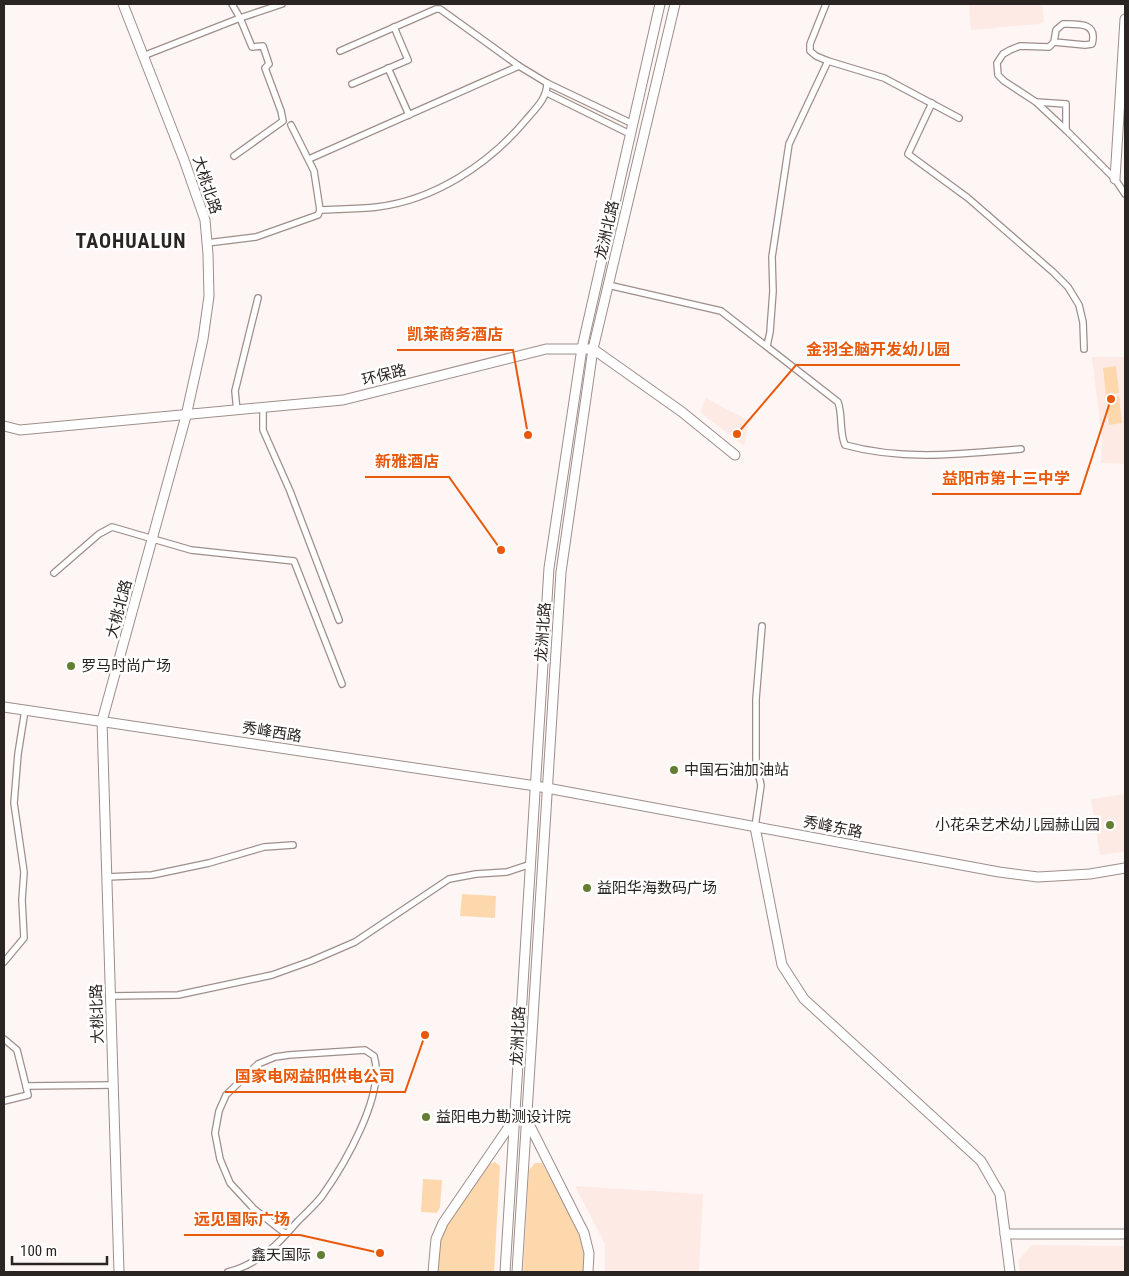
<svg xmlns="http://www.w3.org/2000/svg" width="1129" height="1276" font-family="'Roboto Condensed','Noto Sans SC',sans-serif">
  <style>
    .built { fill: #feeae5 }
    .green { fill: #fdd8ad }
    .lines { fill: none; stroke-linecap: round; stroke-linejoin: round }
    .street-casing { stroke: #9e8e8a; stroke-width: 8 }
    .secondary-casing { stroke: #9e8e8a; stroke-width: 11 }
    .primary-casing { stroke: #9e8e8a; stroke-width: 11 }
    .street { stroke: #fff; stroke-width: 5.5 }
    .secondary { stroke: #fff; stroke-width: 9 }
    .primary { stroke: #fff; stroke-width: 9 }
    .poi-dot { fill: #637e32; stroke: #fff; stroke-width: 2 }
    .labels { text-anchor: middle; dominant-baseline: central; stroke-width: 5; stroke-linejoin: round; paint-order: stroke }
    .street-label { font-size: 15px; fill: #2a2422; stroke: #fff }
    .poi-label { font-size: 15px; fill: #2a2422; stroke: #fff; text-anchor: start }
    .district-label { font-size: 20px; font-weight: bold; letter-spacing: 1px; fill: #2a2422; stroke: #fff }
    .leader { fill: none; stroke: #e8590c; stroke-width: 2 }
    .callout-dot { fill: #e8590c; stroke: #fff; stroke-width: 2 }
    .callout-label { font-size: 16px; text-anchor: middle; font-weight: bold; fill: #e8590c; stroke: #fff; stroke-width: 5; stroke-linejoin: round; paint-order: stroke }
  </style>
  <rect width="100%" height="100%" fill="#fdf6f4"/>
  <g class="built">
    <polygon points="969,4 1042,4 1044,21 1039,24 971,30"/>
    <polygon points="1092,357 1125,357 1125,464 1101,463 1102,440"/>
    <polygon points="706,398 749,421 744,446 700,412"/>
    <polygon points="1125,794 1125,852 1100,855 1091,799"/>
    <polygon points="575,1186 703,1194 699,1272 605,1272 605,1244"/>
    <polygon points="1032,1245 1125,1246 1125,1272 1020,1272 1018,1261"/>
  </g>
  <g class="green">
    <polygon points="1116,366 1119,393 1106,395 1103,368"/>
    <polygon points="1119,396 1122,423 1109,425 1106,397"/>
    <polygon points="462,894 479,895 479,902 479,895 496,896 495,918 460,916"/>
    <polygon points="495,1162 500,1166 494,1272 437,1272 439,1238 448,1222 490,1164"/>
    <polygon points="535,1163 542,1163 582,1235 585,1251 584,1272 523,1272 529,1170"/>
    <polygon points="423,1179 442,1180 440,1207 437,1213 421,1212"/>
  </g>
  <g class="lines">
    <defs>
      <g id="street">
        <polyline points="232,4 240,18 252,47 263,46 269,64 265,68 281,111 283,121 234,156"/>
        <path d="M1054,42L1085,45L1092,44C1098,22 1078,24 1063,24L1056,30L1054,42L1049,47L1020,46L1010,50L1003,54L997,63L998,75L1004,81L1036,102L1066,104V130L1115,179L1125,194"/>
        <polyline points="340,51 436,9 440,9 519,66 547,83 633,124"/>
        <polyline points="143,56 240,18 282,4"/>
        <polyline points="828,61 884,78 959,118"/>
        <polyline points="388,68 409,115"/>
        <polyline points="352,84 408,60 394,27"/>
        <polyline points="547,93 630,134"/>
        <polyline points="1036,102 1066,130"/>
        <polyline points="932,103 908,154 968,198 1053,272 1068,287 1079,305 1083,322 1084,349"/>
        <polyline points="309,159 519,66"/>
        <path d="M320,210C339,209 358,209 377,207C434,200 488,165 525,121C535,109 547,99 547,83"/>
        <polyline points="207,243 256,237 318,215 320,210 314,171 291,125"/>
        <path d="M608,285L721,311L838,402C843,416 839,432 845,445C903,461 962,454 1021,449"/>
        <polyline points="767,346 770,332 773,291 772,257 789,144 828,61 816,56 810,51 810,44 826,4"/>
        <polyline points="263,408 263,430 290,491 339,620"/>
        <polyline points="237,411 235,391 258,298"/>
        <polyline points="54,573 99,534 112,527 191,550 294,561 342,684"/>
        <polyline points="755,827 761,785 756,763 756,699 762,626"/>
        <polyline points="107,877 152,875 209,863 264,847 293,845"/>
        <polyline points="4,962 24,938 22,900 24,872 14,803 18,754 25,710"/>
        <polyline points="111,996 178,995 272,975 311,961 355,942 449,879 476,874 507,872 531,864"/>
        <polyline points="4,1039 17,1050 26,1086 113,1085"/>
        <polyline points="4,1101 28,1095 26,1086"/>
        <path d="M228,1272C244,1268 258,1260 271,1249C281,1241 289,1231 298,1221C306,1213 315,1205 322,1196C344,1165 386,1094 374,1056L365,1050L289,1055L275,1057L258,1064L226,1095L219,1111L215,1133L220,1159L230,1183L254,1209L286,1234"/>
      </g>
      <g id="secondary">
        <polyline points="1115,179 1125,19"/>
        <polyline points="4,426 20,430 343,400 546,349 593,349 682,412 735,455"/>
        <polyline points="4,707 536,786 999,872 1038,877 1090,874 1125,868"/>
        <polyline points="755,827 782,965 804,999 981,1161 1000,1194 1010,1272"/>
        <polyline points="1005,1234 1125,1234"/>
        <polyline points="119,1272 102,721 186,416 203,339 209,296 208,254 205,220 184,160 123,4"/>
        <polyline points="505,1272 549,568 582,348 660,4"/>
        <polyline points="517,1272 561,572 593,349 675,4"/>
      </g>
      <g id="primary">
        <polyline points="526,1118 584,1233 589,1253 588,1272"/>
        <polyline points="433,1272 436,1239 443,1223 515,1118"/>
      </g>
    </defs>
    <use href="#street" class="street-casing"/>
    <use href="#secondary" class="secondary-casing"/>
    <use href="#primary" class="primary-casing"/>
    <use href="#street" class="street"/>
    <use href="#secondary" class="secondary"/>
    <use href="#primary" class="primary"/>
  </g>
  <g class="poi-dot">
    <circle cx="71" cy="666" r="5"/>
    <circle cx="674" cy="770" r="5"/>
    <circle cx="1110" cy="825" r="5"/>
    <circle cx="587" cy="888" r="5"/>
    <circle cx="426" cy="1117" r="5"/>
    <circle cx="321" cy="1255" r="5"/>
  </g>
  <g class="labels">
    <g class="street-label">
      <text transform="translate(207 185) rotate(72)">大桃北路</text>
      <text transform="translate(607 230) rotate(-77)">龙洲北路</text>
      <text transform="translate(384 375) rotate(-14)">环保路</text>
      <text transform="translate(119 609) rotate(-75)">大桃北路</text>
      <text transform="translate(543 632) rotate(-86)">龙洲北路</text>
      <text transform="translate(272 732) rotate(9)">秀峰西路</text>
      <text transform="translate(833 827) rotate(11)">秀峰东路</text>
      <text transform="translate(97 1014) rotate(-92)">大桃北路</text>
      <text transform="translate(518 1036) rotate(-87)">龙洲北路</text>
    </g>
    <g class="poi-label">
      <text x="81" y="666">罗马时尚广场</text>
      <text x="684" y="770">中国石油加油站</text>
      <text x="1100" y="825" text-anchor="end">小花朵艺术幼儿园赫山园</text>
      <text x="597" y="888">益阳华海数码广场</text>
      <text x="436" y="1117">益阳电力勘测设计院</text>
      <text x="311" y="1255" text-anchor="end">鑫天国际</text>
    </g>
    <g class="district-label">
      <text x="131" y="241">TAOHUALUN</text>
    </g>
  </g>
  <path class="leader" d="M528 435L513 350H397M737 434L796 365H960M501 550L449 477H365M1111 399L1080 494H932M425 1035L405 1092H225M380 1253L300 1235H184"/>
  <g class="callout-dot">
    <circle cx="528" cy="435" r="5"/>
    <circle cx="737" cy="434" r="5"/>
    <circle cx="501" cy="550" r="5"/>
    <circle cx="1111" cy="399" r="5"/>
    <circle cx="425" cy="1035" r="5"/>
    <circle cx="380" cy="1253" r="5"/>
  </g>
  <g class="callout-label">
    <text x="455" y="340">凯莱商务酒店</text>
    <text x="878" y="355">金羽全脑开发幼儿园</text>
    <text x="407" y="467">新雅酒店</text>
    <text x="1006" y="484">益阳市第十三中学</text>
    <text x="315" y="1082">国家电网益阳供电公司</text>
    <text x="242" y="1225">远见国际广场</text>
  </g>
  <rect width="1129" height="1276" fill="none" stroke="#2a2422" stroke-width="10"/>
  <path d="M12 1256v8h95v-8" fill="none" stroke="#2a2422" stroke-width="2.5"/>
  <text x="20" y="1256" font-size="15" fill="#2a2422" stroke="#ffffff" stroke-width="4" paint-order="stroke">100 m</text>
</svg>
